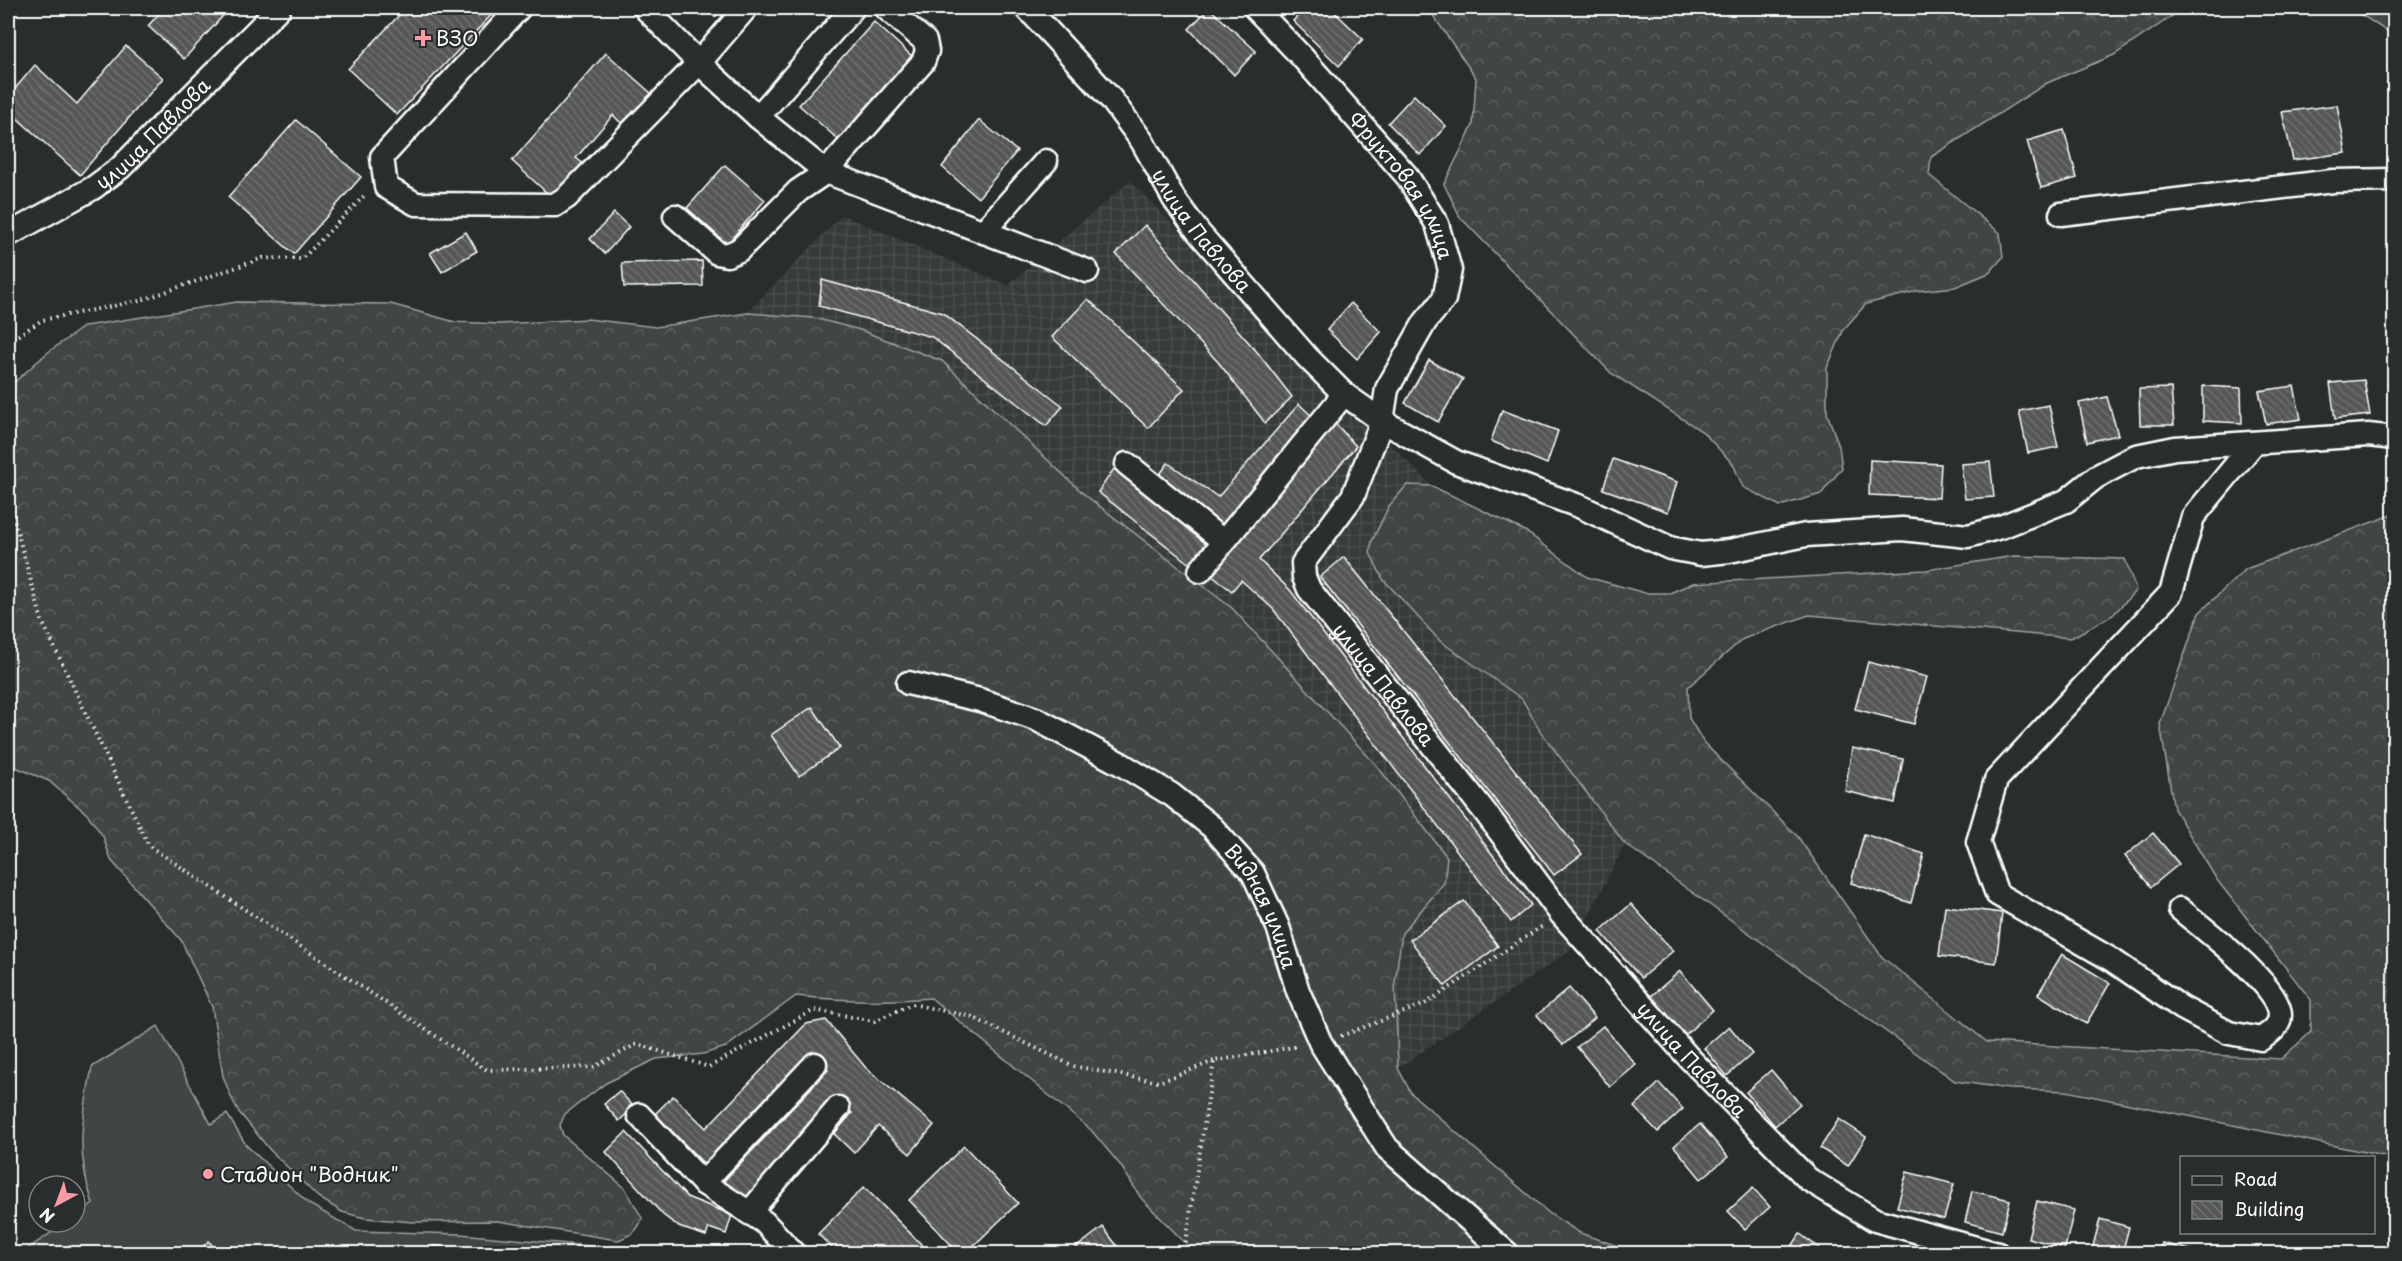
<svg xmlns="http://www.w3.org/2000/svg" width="2402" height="1261" font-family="'Playpen Sans',sans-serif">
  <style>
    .industrial { fill: url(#industrial-grid) }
    .grass { fill: #414445; stroke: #a0a2a2; stroke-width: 1.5 }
    .forest { fill: url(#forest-crowns); stroke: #a0a2a2; stroke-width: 1.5 }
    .building { fill: url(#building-back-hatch); stroke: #fff; stroke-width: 1.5 }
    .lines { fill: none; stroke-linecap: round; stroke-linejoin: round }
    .minor-casing { stroke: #fff; stroke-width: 27 }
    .path { stroke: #fff; stroke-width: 4; stroke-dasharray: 1.5 4.5; stroke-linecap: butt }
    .minor { stroke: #2a2d2e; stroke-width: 22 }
    .poi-dot { fill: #ff9aa2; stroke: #2a2d2e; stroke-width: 2 }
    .labels { text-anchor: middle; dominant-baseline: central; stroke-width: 4.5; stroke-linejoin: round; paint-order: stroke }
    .poi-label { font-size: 20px; fill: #fff; stroke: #2a2d2e; text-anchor: start }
    .street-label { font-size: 20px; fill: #fff; stroke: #2a2d2e }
  </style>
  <defs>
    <pattern id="industrial-grid" width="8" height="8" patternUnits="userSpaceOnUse" patternTransform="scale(1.5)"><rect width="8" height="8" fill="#373a3b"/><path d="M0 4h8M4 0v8" fill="none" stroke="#4b4e4f"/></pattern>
    <pattern id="forest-crowns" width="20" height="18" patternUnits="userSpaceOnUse" patternTransform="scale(1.5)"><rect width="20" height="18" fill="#414445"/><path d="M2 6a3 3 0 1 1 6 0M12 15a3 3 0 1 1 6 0" fill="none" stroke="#5e6061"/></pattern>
    <pattern id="building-back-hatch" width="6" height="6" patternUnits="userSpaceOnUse" patternTransform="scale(1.5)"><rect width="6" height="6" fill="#555758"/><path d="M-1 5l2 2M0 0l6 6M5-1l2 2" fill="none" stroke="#6e7071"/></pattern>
  </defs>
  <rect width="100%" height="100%" fill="#2a2d2e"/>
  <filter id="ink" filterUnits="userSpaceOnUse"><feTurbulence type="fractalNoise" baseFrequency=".0167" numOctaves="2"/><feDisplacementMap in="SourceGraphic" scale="12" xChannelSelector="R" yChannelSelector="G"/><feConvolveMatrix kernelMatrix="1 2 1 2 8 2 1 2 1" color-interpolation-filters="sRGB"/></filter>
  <g filter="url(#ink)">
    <polygon class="industrial" points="1130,181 1432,486 1407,485 1389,506 1372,541 1440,641 1522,699 1541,732 1625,844 1571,950 1398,1068 1395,982 1402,933 1444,883 1447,857 1377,766 1233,609 1085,495 860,330 814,318 747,313 842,215 1008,285"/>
    <path class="grass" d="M158,1026L211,1124L227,1114L246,1145L309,1204L356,1231L460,1234L664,1253L20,1254L67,1222H75V1217L93,1204C75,1150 82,1121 92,1067Z"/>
    <g class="forest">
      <polygon points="1428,8 2184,8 2114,55 2047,83 1931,157 1929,175 2000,233 2003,257 1989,273 1955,287 1917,291 1866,304 1844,329 1827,368 1827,413 1839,446 1842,468 1821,494 1780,506 1743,487 1733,464 1703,432 1611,373 1460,217 1444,184 1473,125 1476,78"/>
      <polygon points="2351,8 2394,8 2394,36"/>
      <path d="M237,302L391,304L455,322L500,324L587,319L656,327L747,313L814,318L860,330L942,361L1085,495L1233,609L1377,766L1447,857L1444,883L1402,933L1395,982L1398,1068L1411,1093L1550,1214L1580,1233L1638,1253H1195L1141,1198L1121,1166L1091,1130L931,998C885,1002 842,1001 796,996L726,1047L703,1054L656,1059L606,1083L565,1114L560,1125L563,1135L625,1188L642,1218C638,1232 631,1235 618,1240L498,1221L413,1222L365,1218L342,1212L318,1197L270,1150L239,1112L231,1097L223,1076L212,1007L181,940L111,860L103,836L88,815L49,781L8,764V388L47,353L85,326Z"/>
      <polygon points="1407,485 1432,486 1525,531 1587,577 1645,593 1670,593 1693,583 1926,570 2014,556 2125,559 2136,590 2113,615 2071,638 1809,615 1743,639 1688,687 1689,718 1704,743 1798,837 1882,957 1987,1042 2281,1059 2311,1032 2311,1000 2217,880 2174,809 2160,724 2199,613 2246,569 2394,514 2394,1158 2066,1091 2009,1089 1955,1081 1625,844 1541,732 1522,699 1440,641 1383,579 1370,553 1372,541 1389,506"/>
    </g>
    <g class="building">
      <polygon points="164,8 230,8 184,59 148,26"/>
      <polygon points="406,8 498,8 397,115 348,69"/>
      <polygon points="704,8 723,8 715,17"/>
      <polygon points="1209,8 1256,51 1234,75 1189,29"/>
      <polygon points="1305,8 1330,8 1363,39 1339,66 1293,21"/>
      <polygon points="874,22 913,57 840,141 799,105"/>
      <polygon points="126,46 163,78 80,175 8,110 8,97 35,65 77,104"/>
      <polygon points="606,53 652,94 624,126 613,115 576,158 586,166 557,202 512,161"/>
      <polygon points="1414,95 1446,126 1420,155 1388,123"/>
      <polygon points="2337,105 2346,153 2293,160 2282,112"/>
      <polygon points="296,120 361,177 294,254 228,197"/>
      <polygon points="979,120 1017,151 978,198 942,167"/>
      <polygon points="2064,130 2077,178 2041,188 2027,141"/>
      <polygon points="725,165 765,200 727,244 687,208"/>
      <polygon points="614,213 629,227 605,254 590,239"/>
      <polygon points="1145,225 1258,353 1292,397 1265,423 1219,363 1116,254"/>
      <polygon points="466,232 477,251 442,272 430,253"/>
      <polygon points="702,261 703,286 624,287 622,263"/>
      <polygon points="822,280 943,313 1063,406 1046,426 932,337 819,306"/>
      <polygon points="1088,299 1184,389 1148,428 1052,337"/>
      <polygon points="1351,303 1381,332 1357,359 1327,330"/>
      <polygon points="1429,360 1463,379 1438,422 1405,403"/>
      <polygon points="2364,380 2370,415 2335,419 2330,383"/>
      <polygon points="2203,386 2241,388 2242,423 2203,421"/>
      <polygon points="2294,386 2301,419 2266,424 2259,391"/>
      <polygon points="2171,388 2174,425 2140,425 2139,389"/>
      <polygon points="2107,397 2118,435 2087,442 2079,403"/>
      <polygon points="1299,404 1316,420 1224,528 1155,481 1168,463 1218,497"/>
      <polygon points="2049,405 2058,447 2028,453 2019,411"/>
      <polygon points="1502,410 1558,431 1547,464 1491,441"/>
      <polygon points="1335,423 1356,446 1259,560 1290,590 1531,905 1511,922 1273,609 1241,580 1232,591 1208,573"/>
      <polygon points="1613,459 1677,482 1668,512 1603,489"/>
      <polygon points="1870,460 1941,464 1939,498 1869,495"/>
      <polygon points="1990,462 1994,497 1965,499 1961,464"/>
      <polygon points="1114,469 1209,541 1191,565 1098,492"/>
      <polygon points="1344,557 1582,854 1554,875 1320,577"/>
      <polygon points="1868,662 1927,677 1914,724 1855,709"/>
      <polygon points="812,707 840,748 799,776 771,735"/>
      <polygon points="1852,748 1903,759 1895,803 1845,791"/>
      <polygon points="2153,833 2179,864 2151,887 2125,856"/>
      <polygon points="1864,834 1924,854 1911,903 1851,883"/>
      <polygon points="1464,901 1498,946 1445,986 1410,940"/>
      <polygon points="1631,904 1673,951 1641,978 1600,931"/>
      <polygon points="1945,906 2002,913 1996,963 1939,956"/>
      <polygon points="2062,954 2110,983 2086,1024 2038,994"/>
      <polygon points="1680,971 1713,1010 1685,1035 1651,996"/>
      <polygon points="1569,988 1595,1018 1563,1045 1537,1015"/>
      <polygon points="826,1020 866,1068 934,1125 910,1154 878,1126 854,1153 834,1134 852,1113 838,1100 743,1203 722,1183 828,1070 815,1054 707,1167 655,1114 673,1096 706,1128 806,1024"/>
      <polygon points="1603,1026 1636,1065 1610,1087 1577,1047"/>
      <polygon points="1729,1026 1752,1054 1727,1076 1704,1048"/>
      <polygon points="1771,1070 1800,1104 1775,1126 1746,1092"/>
      <polygon points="1659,1083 1683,1109 1658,1132 1634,1107"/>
      <polygon points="619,1091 634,1107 619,1121 604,1104"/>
      <polygon points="1839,1119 1866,1137 1848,1166 1820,1148"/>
      <polygon points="1700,1124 1728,1157 1701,1179 1674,1146"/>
      <polygon points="626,1132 687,1197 732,1215 726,1234 709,1228 706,1236 679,1227 663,1215 606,1152"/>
      <polygon points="964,1146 1018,1203 965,1254 960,1254 909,1200"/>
      <polygon points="1907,1172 1954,1184 1944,1219 1897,1207"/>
      <polygon points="864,1187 931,1254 838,1254 818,1234"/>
      <polygon points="1753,1188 1770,1207 1745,1229 1728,1211"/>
      <polygon points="1972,1191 2010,1200 2002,1232 1965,1222"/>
      <polygon points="2037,1201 2074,1210 2065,1248 2028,1238"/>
      <polygon points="2100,1219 2129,1227 2122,1254 2091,1254"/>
      <polygon points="1103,1227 1123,1254 1069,1254 1069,1253"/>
      <polygon points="1800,1234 1828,1254 1787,1254"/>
      <polygon points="209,1241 218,1254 195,1254"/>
      <polygon points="2162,1243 2195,1251 2195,1254 2159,1254"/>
      <polygon points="433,1246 535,1254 432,1254"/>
    </g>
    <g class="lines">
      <defs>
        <g id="minor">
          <polyline points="519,8 382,157 386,187 416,204 555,205 567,197 699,63 746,8"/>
          <polyline points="645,8 699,63 758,117 826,172 1087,271"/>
          <path id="s1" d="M1027,8L1111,99L1142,141L1174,199L1199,233L1307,357L1344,394L1382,421L1456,462L1579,506L1670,548L1701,554L1729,551L1806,535L1902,529L1968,536L2001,527L2066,501L2096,477L2136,456L2175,448L2368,435L2394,438"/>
          <path id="s2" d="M1255,8L1302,57L1407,176L1437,224L1450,270L1444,299L1425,322L1387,389L1382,421L1353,496L1303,563L1304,577L1309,589L1485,812L1561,914L1690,1059L1808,1179L1875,1220L1998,1254"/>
          <polyline points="758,117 853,8"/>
          <polyline points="2061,214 2333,181 2394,180"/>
          <polyline points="675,216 717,253 727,255 739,250 798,191 826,172 923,62 927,51 925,41 886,8"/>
          <polyline points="983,232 1046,161"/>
          <path id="s3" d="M8,235L93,188L120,168L279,8"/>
          <polyline points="1127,464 1223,541"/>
          <polyline points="1200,571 1344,394"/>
          <path id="s4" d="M908,683L980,700L1036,719L1121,764L1172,795L1212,827L1253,873L1278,927L1298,991L1320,1042L1387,1148L1508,1254"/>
          <path d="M2180,909C2203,929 2280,985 2280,1015C2280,1027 2270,1033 2261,1039L2229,1033L2182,1008L2112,960L1997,894L1978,842L1996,780L2171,593L2193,517L2254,443"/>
          <polyline points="639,1115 703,1183 764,1222 794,1254"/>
          <polyline points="703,1183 815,1064"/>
          <polyline points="749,1213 838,1108"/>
        </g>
      </defs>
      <use href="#minor" class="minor-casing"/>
      <g class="path">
        <polyline points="8,342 42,320 139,301 263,258 302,259 366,194"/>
        <polyline points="8,498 42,621 149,846 487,1070 594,1067 637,1044 709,1067 814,1010 874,1021 912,1004 972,1017 1073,1066 1159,1082 1214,1061"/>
        <polyline points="1341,1036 1425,1004 1544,925"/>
        <polyline points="1184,1254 1214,1061 1299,1046"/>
      </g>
      <use href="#minor" class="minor"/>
    </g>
  </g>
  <g class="poi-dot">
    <path d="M420 29h6v6h6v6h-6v6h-6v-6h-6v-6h6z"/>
    <circle cx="208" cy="1174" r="6"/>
  </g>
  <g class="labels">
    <g class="poi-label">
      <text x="436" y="38">ВЗО</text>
      <text x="220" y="1174">Стадион "Водник"</text>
    </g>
    <g class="street-label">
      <text stroke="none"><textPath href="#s3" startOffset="178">улица Павлова</textPath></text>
      <text stroke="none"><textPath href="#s2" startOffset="232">Фруктовая улица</textPath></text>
      <text stroke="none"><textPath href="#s1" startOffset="284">улица Павлова</textPath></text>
      <text stroke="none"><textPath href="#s2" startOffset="812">улица Павлова</textPath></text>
      <text stroke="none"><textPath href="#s4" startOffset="435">Видная улица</textPath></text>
      <text stroke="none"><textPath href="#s2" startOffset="1298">улица Павлова</textPath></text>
    </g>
  </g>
  <rect width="2402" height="1261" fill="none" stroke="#2a2d2e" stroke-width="30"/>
  <rect x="15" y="15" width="2372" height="1231" fill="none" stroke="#fff" stroke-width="2" filter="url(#ink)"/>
  <rect x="2180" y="1156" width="195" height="78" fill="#2a2d2e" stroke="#7f8182" stroke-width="1.5"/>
  <rect x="2192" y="1176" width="30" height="9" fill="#2a2d2e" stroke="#7f8182" stroke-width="1.5"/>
  <text x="2234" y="1186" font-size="18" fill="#ffffff">Road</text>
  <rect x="2192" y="1201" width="30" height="18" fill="url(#building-back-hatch)" stroke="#7f8182" stroke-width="1.5"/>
  <text x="2234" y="1216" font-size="18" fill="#ffffff">Building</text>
  <g transform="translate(57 1204) rotate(221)"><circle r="28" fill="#2a2d2e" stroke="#7f8182" stroke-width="1.5"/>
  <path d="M0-4.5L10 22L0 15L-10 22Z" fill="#ff9aa2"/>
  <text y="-9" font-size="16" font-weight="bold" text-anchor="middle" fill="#ffffff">N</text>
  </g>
</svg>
